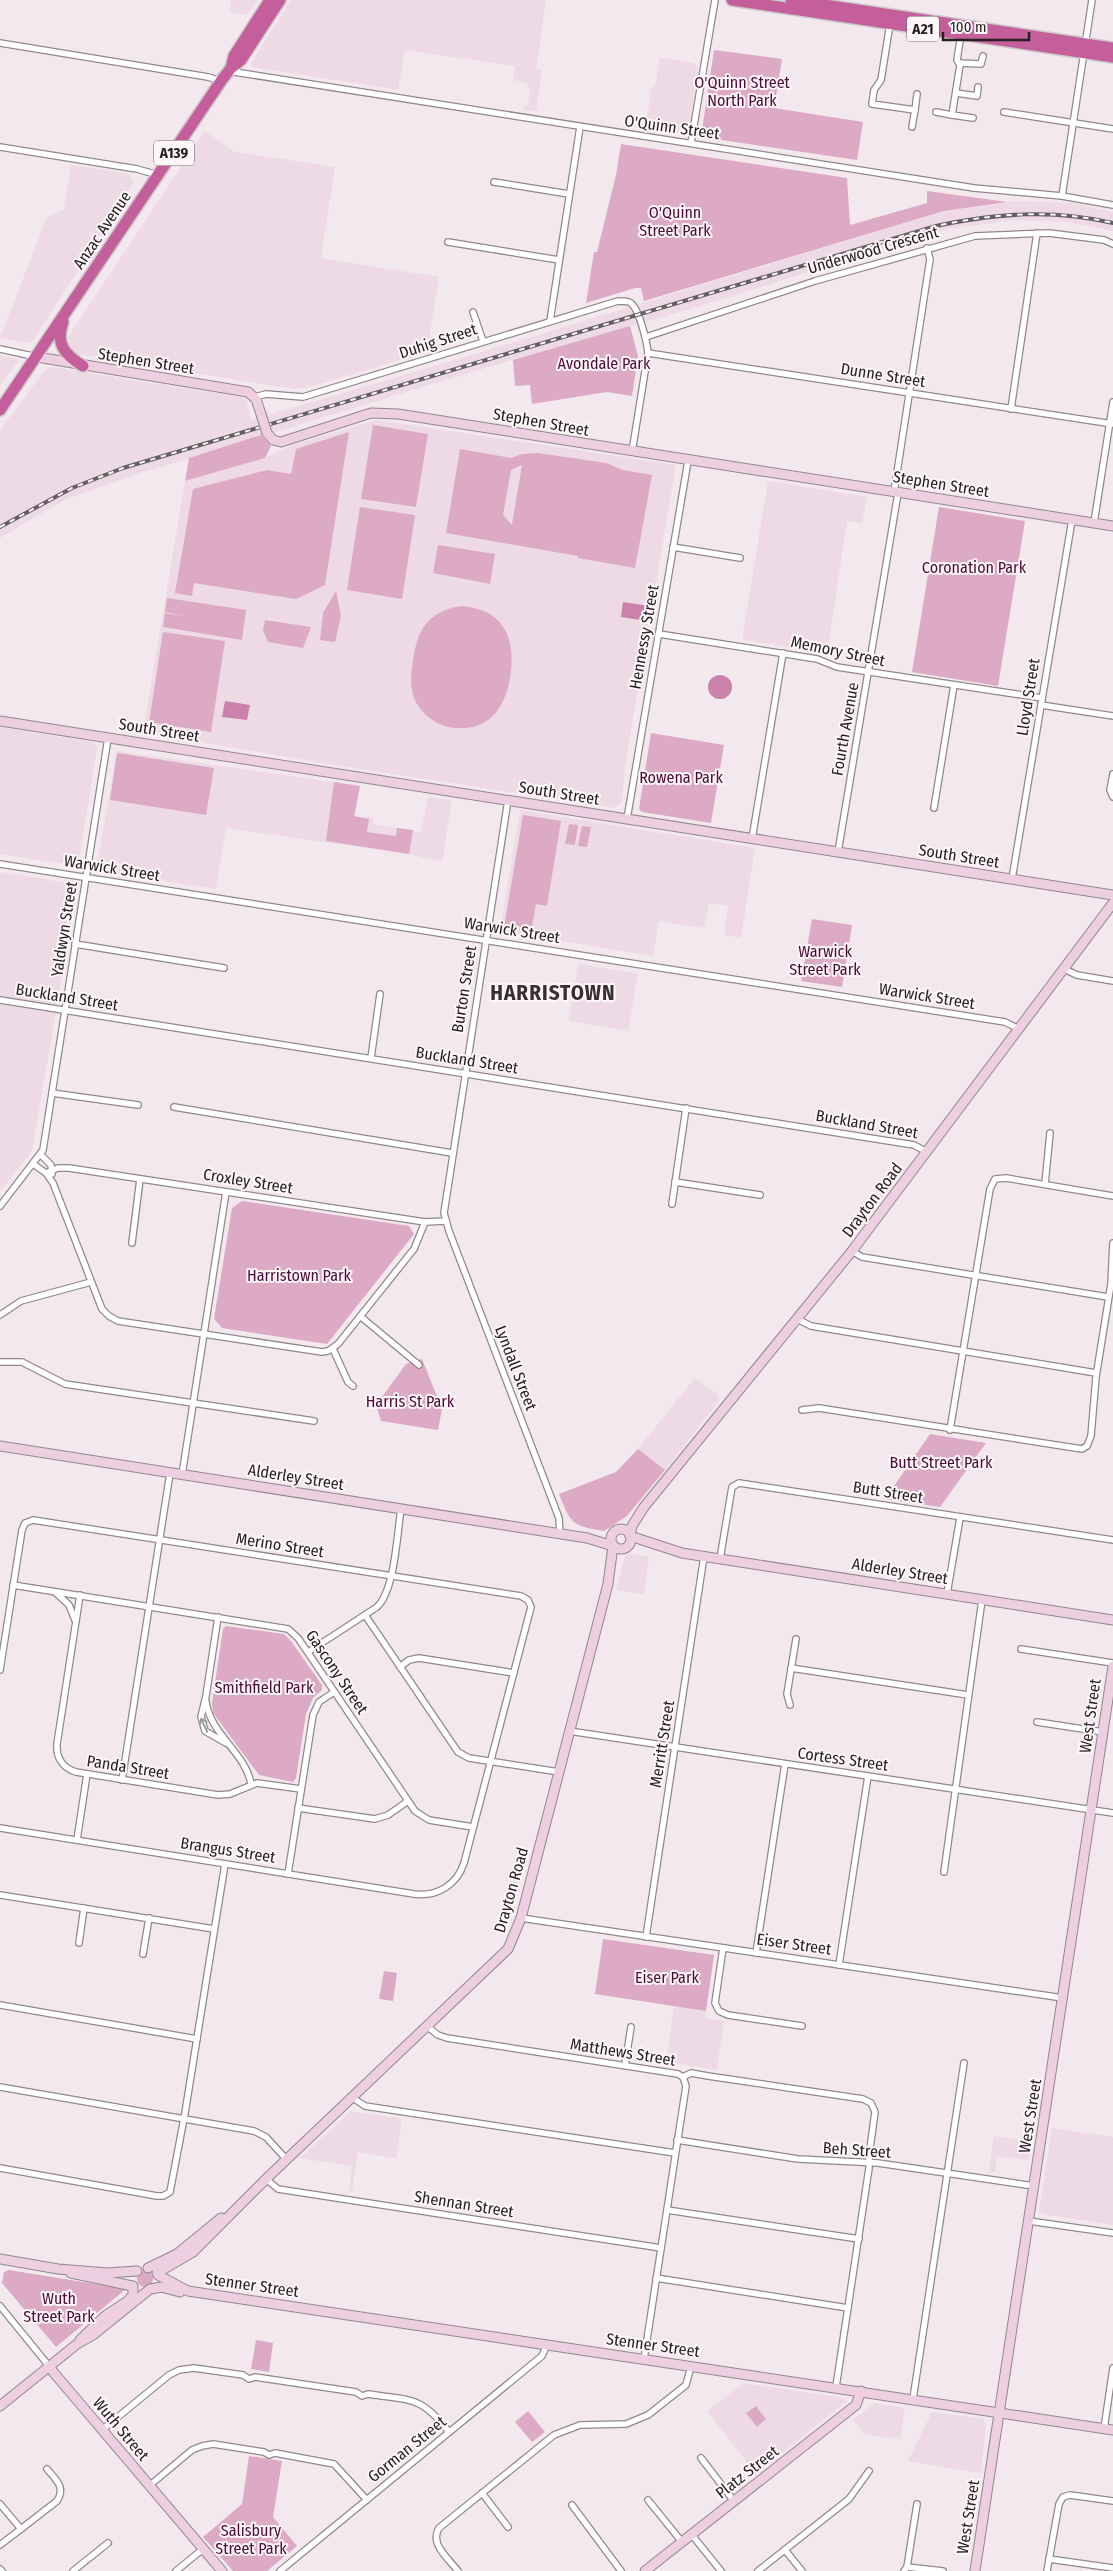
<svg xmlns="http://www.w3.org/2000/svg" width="1113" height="2571" font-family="'Fira Sans Condensed',sans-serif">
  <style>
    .built { fill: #eddae4 }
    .green { fill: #dcaac5; fill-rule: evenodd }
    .water { fill: #cb82aa }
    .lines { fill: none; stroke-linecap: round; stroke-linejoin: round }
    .street-casing { stroke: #91878c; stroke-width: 8 }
    .secondary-casing { stroke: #91878c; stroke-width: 11 }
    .highway-casing { stroke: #cbcaca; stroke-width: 14 }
    .street { stroke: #fff; stroke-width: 5.5 }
    .secondary { stroke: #eecfe1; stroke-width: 9 }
    .highway { stroke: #c55f9c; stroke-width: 11 }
    .rail-casing { stroke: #655e62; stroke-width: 4 }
    .rail { stroke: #fff6fa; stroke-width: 2; stroke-dasharray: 5.5; stroke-linecap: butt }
    .secondary-bridge-casing { stroke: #91878c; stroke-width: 11; stroke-linecap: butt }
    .secondary-bridge { stroke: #eecfe1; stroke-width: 9 }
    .oneway { stroke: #9d9b9c }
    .labels { text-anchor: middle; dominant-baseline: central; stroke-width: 4; stroke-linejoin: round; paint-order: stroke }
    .shield { fill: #fff6fa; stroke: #666164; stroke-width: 1 }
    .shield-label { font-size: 15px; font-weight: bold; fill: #252123 }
    .park-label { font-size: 16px; fill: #4c0a36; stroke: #fff6fa }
    .street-label { font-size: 16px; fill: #252123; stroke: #fff6fa }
    .district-label { font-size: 21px; font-weight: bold; letter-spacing: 1px; fill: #372f33; stroke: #fff6fa }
  </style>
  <rect width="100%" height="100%" fill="#f3e8ee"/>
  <g class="built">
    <polygon points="231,0 258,0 247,15 229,12"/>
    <polygon points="291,0 546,0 536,69 542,70 536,111 522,109 528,104 530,88 526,82 513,80 515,66 405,50 398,90 252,67 251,63"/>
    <polygon points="660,58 694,63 698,67 688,131 684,134 646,128 651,88 655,87"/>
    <polygon points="205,131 235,152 335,167 321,258 439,277 427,352 310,387 293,389 76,354 71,351 66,340"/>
    <polygon points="71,165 129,174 133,183 33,341 27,343 0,338 47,217 64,209"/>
    <polygon points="1015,201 1072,203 1109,211 1113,212 1113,231 1068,222 1016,220 948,229 690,309 475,371 144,472 66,499 0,538 0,430 45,370 51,367 246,398 251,420 462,358 944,211"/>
    <polygon points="0,356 20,359 0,386"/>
    <polygon points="377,420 676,465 625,766 622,802 614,808 315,762 143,732 185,481 265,458 295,444"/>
    <polygon points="768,481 867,497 862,523 847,521 827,654 742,639"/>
    <polygon points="0,727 93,742 97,748 78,866 0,854"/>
    <polygon points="117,751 360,786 355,817 374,818 373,824 421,833 428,797 452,800 442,862 409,854 226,828 216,889 96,871"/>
    <polygon points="520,810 755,848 741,938 724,935 728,906 709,903 704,928 659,921 653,956 500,931"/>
    <polygon points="0,872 73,884 77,888 32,1151 0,1191"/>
    <polygon points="578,964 638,974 628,1031 569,1021"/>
    <polygon points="695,1378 718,1395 719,1401 665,1470 638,1449"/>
    <polygon points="629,1554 649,1557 644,1594 616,1590 625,1556"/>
    <polygon points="674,2006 706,2011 705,2018 724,2021 717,2070 666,2062"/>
    <polygon points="351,2111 402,2119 396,2158 358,2152 352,2191 349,2191 352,2166 300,2158"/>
    <polygon points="1052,2128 1113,2137 1113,2225 1042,2214 1039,2211"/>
    <polygon points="994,2136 1032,2142 1029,2160 997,2156 995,2172 989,2171"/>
    <polygon points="744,2383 844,2398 846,2402 756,2474 707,2411"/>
    <polygon points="875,2403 905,2408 900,2439 864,2434 853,2420"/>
    <polygon points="932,2412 983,2419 986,2424 981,2473 908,2461"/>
  </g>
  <g class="green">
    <polygon points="714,50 782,59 774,108 863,122 857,160 701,137"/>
    <polygon points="621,144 847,178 850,225 927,203 927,191 1007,202 944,211 644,301 641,288 635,288 586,303 594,252 597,252 616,175"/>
    <polygon points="630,326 638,356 632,396 607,392 532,404 530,385 515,386 513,360"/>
    <polygon points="373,425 428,434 416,507 361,499"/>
    <polygon points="349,432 325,585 296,599 194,583 192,596 175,593 193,489 267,470 291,474 296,449"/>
    <polygon points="261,435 271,446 265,458 185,481 189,458"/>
    <path d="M460,449L511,458L522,454L538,453L606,463L623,470L652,475L635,568L578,558V556L446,533ZM522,465L512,524H511L503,515L511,470Z"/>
    <polygon points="360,507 415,515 402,599 347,590"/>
    <polygon points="939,507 1025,521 998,686 912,672"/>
    <polygon points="438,545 495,554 490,584 433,573"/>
    <polygon points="336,591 341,616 335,642 320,640 323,613"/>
    <polygon points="167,598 246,610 242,640 163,627 165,613 191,617 165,612"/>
    <path d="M461,606C501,609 515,634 511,671C508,700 494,730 459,728C444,728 432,722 422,711C411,698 410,684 412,668C416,634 424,612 461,606Z"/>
    <polygon points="265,620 311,627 303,648 268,642 263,630"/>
    <polygon points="163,632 225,641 211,732 149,722"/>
    <polygon points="651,733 724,745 711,823 642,812 639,809"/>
    <polygon points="117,753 214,768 206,815 110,800"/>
    <polygon points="334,782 360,786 354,816 369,819 367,832 396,836 397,828 413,830 409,854 326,841"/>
    <polygon points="523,815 561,821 547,906 536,904 531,932 504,927"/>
    <polygon points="569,824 578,825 575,845 565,844"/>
    <polygon points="582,826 591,827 587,847 578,846"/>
    <polygon points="812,919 852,925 842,987 801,981"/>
    <polygon points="242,1201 409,1226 414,1234 327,1344 222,1328 214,1319 232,1208"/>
    <polygon points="422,1359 442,1409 438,1430 381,1421 376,1405 406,1364"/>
    <polygon points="930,1434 986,1443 940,1507 885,1499"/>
    <path d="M638,1449L665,1470L627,1516L604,1531C572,1526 571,1524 559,1494L616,1472Z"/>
    <polygon points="226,1626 284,1634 291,1641 322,1685 322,1690 313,1698 306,1714 296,1778 293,1782 259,1775 213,1713 212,1703 223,1629"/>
    <polygon points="603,1939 714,1955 706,2011 595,1994"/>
    <polygon points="384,1971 397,1973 393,2001 379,1999"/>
    <polygon points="9,2270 126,2289 56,2347 2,2283 4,2272"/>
    <circle cx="145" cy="2279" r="8"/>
    <polygon points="256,2340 273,2343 269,2372 251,2369"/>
    <polygon points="756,2406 766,2419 757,2427 746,2413"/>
    <polygon points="528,2411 545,2432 532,2442 515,2422"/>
    <polygon points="249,2456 282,2461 273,2517 297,2546 267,2571 233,2571 203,2537 242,2504"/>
  </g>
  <g class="water">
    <polygon points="623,602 649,606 647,621 621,617"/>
    <circle cx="720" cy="687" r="12"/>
    <polygon points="225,701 250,705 247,720 222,717"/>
  </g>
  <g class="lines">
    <defs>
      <g id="street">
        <polyline points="890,24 881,80 874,90 872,104 915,110 917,94"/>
        <polyline points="961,34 957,60 960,65 952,115 973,118"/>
        <polyline points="0,43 208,77 221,81"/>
        <polyline points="959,63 981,64 983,56"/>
        <polyline points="228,71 974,188 1062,196 1113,205"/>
        <polyline points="956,93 977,96 978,87"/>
        <polyline points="936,112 952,115"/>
        <polyline points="1004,112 1113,129"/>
        <polyline points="912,127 915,110"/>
        <polyline points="691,143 715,0"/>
        <polyline points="0,147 137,169 158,175"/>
        <polyline points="494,182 569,194"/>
        <polyline points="1062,196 1092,0"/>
        <polyline points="448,242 559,260"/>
        <polyline points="473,312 483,341"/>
        <polyline points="550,321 580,127"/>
        <polyline points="646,337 815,281 975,236 1049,233 1104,240 1113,244"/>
        <polyline points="0,349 37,357"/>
        <polyline points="648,353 1113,424"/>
        <path d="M255,397L266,394L303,397L618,301C621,301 626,301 629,302C639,306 647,343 648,353L632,452"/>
        <polyline points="1011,409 1037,233"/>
        <polyline points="894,492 930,259 927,248"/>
        <polyline points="1094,523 1113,402"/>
        <polyline points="673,547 740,558"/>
        <polyline points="659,634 817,659 837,667 1042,698"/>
        <polyline points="1041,705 1113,716"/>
        <polyline points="1113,774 1110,790 1113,797"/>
        <polyline points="508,800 444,1213 449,1231 559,1518 560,1534"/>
        <polyline points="934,808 954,685"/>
        <polyline points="627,819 688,461"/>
        <polyline points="752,839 783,653"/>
        <polyline points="838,852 898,493"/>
        <polyline points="0,864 1005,1022 1019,1029"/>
        <polyline points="1012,879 1072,520"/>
        <polyline points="75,944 224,968"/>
        <polyline points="1064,969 1077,975 1113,981"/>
        <polyline points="0,1000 914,1145 927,1152"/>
        <polyline points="371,1058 380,994"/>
        <polyline points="52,1093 138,1105"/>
        <polyline points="174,1107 452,1153"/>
        <polyline points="41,1155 51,1165 52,1174"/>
        <polyline points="33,1164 46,1173 53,1183 102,1309 109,1316 118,1321 322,1352 328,1351 338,1344 414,1249 425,1222"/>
        <polyline points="46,1173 58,1168 69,1168 425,1222 446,1221"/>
        <polyline points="675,1182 760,1195"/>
        <polyline points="1045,1184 1050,1133"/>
        <polyline points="672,1204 686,1108"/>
        <polyline points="0,1206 43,1150 108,738"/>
        <polyline points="132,1243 140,1179"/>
        <polyline points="852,1251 862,1257 1108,1297"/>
        <polyline points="0,1315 21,1301 91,1282"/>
        <polyline points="360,1316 419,1365"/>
        <polyline points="797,1319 811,1326 1096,1373"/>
        <polyline points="333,1349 348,1382 353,1386"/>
        <polyline points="0,1362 22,1362 65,1384 314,1421"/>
        <polyline points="802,1410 819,1408 1082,1449 1087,1446 1091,1436 1096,1377 1111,1284 1113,1243"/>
        <polyline points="950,1430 990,1189 995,1179 1006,1178 1113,1196"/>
        <polyline points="182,1475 226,1192"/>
        <polyline points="720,1559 732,1487 739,1483 1113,1540"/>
        <polyline points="13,1585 288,1629 298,1638 415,1811 429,1820 473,1827"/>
        <polyline points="55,1592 69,1605 75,1620"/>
        <polyline points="947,1594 960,1518"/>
        <path d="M80,1595L57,1744C56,1758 63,1768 76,1772L218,1795L230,1794L257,1783L301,1789"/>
        <polyline points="365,1615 458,1752 469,1758 559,1772"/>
        <polyline points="218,1617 206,1696 201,1717 205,1731 226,1743"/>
        <polyline points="1021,1649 1113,1663"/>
        <path d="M308,1652L377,1607C395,1590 397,1534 401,1509"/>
        <polyline points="400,1667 409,1660 419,1658 514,1673"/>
        <polyline points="791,1668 968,1695"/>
        <path d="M0,1670L22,1530L25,1523L33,1520L521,1596L528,1600L531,1607L464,1863C457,1885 437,1897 414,1894L0,1828"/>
        <path d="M206,1701C209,1733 246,1753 251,1784"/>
        <polyline points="790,1705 787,1694 796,1639"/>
        <polyline points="1037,1722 1103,1732"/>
        <polyline points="569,1731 1113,1813"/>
        <polyline points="122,1780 170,1473"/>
        <polyline points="298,1808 375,1819 388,1815 408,1801"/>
        <polyline points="77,1840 87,1774"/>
        <polyline points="944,1872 982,1600"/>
        <polyline points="288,1874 313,1715 319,1702 334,1692"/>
        <polyline points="0,1895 214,1929"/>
        <polyline points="521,1918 1063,1998"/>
        <polyline points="646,1937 704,1556"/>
        <polyline points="79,1943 84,1908"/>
        <polyline points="723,1948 715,2003 719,2011 728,2015 802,2026"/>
        <polyline points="756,1953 785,1764"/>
        <polyline points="143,1954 149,1918"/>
        <polyline points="839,1965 868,1776"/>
        <polyline points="0,2005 197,2039"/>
        <polyline points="428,2027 438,2035 447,2038 678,2074 683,2077"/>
        <polyline points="625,2065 631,2027"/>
        <polyline points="683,2077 691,2073 708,2076 863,2099 871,2103 875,2112 869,2156 869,2168 836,2387"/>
        <polyline points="0,2087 254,2131 266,2137 287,2160"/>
        <polyline points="353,2098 365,2106 675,2153"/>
        <polyline points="677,2140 798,2159 878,2163 1034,2186"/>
        <polyline points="0,2168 157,2196 163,2196 170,2192 185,2113 225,1864"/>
        <polyline points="266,2179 278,2189 661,2248"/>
        <polyline points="667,2210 859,2239"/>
        <polyline points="1029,2221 1113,2233"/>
        <polyline points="656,2278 848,2308"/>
        <polyline points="0,2306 49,2366"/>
        <polyline points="644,2359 686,2086 683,2077"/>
        <polyline points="913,2399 964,2063"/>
        <polyline points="1104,2429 1113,2368"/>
        <path d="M102,2430L169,2375L179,2370L194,2368L243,2375L249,2379L255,2377L356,2392L362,2396L368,2394C412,2401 420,2395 449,2432"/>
        <polyline points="701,2458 734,2501"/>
        <polyline points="149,2486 192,2450 202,2446 213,2444 264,2452 269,2455 275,2453 334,2464 367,2500"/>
        <polyline points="482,2493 508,2527"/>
        <polyline points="648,2500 682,2542"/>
        <polyline points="0,2504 21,2529 0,2545"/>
        <polyline points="572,2505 621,2571"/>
        <path d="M21,2529L57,2501C66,2487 56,2480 47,2469"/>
        <polyline points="692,2535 721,2571"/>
        <polyline points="785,2550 802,2571"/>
        <polyline points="1049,2559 1113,2568"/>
        <polyline points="907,2567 943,2571"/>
        <polyline points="0,2569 2,2571"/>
        <polyline points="73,2571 108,2543"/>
        <polyline points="176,2571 203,2549"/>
        <polyline points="280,2571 542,2356 547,2344"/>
        <path d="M458,2571C449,2559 429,2544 439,2528L554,2435L580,2425L626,2424L648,2415L686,2385L691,2366"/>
        <polyline points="758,2571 849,2499 869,2471"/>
        <polyline points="904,2571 907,2567 917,2504"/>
        <polyline points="1047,2571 1059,2504 1063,2497 1070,2495 1113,2501"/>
      </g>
      <g id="secondary">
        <polyline points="37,357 248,392 256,399 261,414"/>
        <polyline points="267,433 273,440 281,442 371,413 398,414 1113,526"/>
        <polyline points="0,721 1113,895"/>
        <polyline points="0,1446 587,1538 613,1546"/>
        <circle cx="621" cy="1539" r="10"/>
        <polyline points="630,1535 632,1526 644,1507 852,1251 1113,903"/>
        <polyline points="630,1536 682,1553 1113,1620"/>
        <polyline points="0,2259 58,2269 107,2273 137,2271"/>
        <polyline points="148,2268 177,2254 221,2218"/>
        <polyline points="71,2273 132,2286"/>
        <polyline points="157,2273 193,2252 266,2179 508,1949 521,1918 608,1584 613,1546"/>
        <polyline points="158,2275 188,2291 1113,2430"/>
        <polyline points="151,2289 161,2287 180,2292"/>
        <polyline points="80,2340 105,2316 129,2300 133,2294 133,2286"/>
        <polyline points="49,2366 54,2373 222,2571"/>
        <polyline points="0,2406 77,2344 93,2335 150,2289"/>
        <polyline points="645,2571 856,2405 861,2391"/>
        <polyline points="975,2571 1113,1666"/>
      </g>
      <g id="highway">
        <polyline points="732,0 1113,57"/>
        <polyline points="791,0 1113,48"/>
        <polyline points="231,68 234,56 270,0"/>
        <path d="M63,322C55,344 65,355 83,366"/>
        <polyline points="0,410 221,81 231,68 241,60 280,0"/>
      </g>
    </defs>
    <use href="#street" class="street-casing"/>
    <use href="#secondary" class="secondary-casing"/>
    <use href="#highway" class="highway-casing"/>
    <use href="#street" class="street"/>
    <use href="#secondary" class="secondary"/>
    <use href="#highway" class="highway"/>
    <defs>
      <path id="rail" d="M0,527L72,488L123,468L936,226C996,213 1053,209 1113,223"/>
    </defs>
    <use href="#rail" class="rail-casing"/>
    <use href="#rail" class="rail"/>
    <defs>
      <polyline id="secondary-bridge" points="261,414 267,433"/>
    </defs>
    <use href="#secondary-bridge" class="secondary-bridge-casing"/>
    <use href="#secondary-bridge" class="secondary-bridge"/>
  </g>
  <defs><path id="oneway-shaft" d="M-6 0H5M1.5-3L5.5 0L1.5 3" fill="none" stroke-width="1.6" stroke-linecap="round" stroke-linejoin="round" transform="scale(1.25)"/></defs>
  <use class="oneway" href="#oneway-shaft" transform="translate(204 1725) rotate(-115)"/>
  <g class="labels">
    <g class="shield">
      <rect x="907" y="16.5" width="32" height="25" rx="4"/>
      <rect x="154" y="140.5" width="40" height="25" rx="4"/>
    </g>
    <g class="shield-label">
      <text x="923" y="29">A21</text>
      <text x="174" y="153">A139</text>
    </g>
    <g class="park-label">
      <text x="742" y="82">O'Quinn Street<tspan x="742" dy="18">North Park</tspan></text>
      <text x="675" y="212">O'Quinn<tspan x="675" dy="18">Street Park</tspan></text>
      <text x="604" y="363">Avondale Park</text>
      <text x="974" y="567">Coronation Park</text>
      <text x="681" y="777">Rowena Park</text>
      <text x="825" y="951">Warwick<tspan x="825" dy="18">Street Park</tspan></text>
      <text x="299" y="1275">Harristown Park</text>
      <text x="410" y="1401">Harris St Park</text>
      <text x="941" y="1462">Butt Street Park</text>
      <text x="264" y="1687">Smithfield Park</text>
      <text x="667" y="1977">Eiser Park</text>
      <text x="59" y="2298">Wuth<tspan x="59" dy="18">Street Park</tspan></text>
      <text x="251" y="2530">Salisbury<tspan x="251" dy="18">Street Park</tspan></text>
    </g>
    <g class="street-label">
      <text transform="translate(672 127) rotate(8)">O'Quinn Street</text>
      <text transform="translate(102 230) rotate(-56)">Anzac Avenue</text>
      <text transform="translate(873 250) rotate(-16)">Underwood Crescent</text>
      <text transform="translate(438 341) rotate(-18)">Duhig Street</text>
      <text transform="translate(146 361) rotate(9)">Stephen Street</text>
      <text transform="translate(883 375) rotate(9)">Dunne Street</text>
      <text transform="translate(541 422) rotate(10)">Stephen Street</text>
      <text transform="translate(941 484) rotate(9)">Stephen Street</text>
      <text transform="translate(644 637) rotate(-80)">Hennessy Street</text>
      <text transform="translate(838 651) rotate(12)">Memory Street</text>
      <text transform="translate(1028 697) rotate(-81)">Lloyd Street</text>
      <text transform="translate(845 729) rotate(-80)">Fourth Avenue</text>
      <text transform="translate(159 730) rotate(9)">South Street</text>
      <text transform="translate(559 793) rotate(9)">South Street</text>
      <text transform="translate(959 856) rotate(9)">South Street</text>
      <text transform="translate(112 868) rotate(9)">Warwick Street</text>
      <text transform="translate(64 929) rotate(-81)">Yaldwyn Street</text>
      <text transform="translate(512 930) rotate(9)">Warwick Street</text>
      <text transform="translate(464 989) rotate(-81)">Burton Street</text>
      <text transform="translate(927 996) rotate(9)">Warwick Street</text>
      <text transform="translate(67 997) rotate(9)">Buckland Street</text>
      <text transform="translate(467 1060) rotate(9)">Buckland Street</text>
      <text transform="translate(867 1124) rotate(10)">Buckland Street</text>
      <text transform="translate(248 1181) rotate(9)">Croxley Street</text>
      <text transform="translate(872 1200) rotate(-53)">Drayton Road</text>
      <text transform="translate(516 1368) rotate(69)">Lyndall Street</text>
      <text transform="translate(296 1477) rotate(9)">Alderley Street</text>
      <text transform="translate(888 1492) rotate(9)">Butt Street</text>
      <text transform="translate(280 1545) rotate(9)">Merino Street</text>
      <text transform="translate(900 1571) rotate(9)">Alderley Street</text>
      <text transform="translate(337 1672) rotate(56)">Gascony Street</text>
      <text transform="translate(1090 1716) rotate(-82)">West Street</text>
      <text transform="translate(662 1744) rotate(-81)">Merritt Street</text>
      <text transform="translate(843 1759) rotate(8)">Cortess Street</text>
      <text transform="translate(128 1767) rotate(9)">Panda Street</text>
      <text transform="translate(228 1850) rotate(9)">Brangus Street</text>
      <text transform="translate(511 1890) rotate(-74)">Drayton Road</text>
      <text transform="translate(794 1944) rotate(8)">Eiser Street</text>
      <text transform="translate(623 2052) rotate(9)">Matthews Street</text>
      <text transform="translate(1030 2116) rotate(-81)">West Street</text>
      <text transform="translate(857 2150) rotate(4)">Beh Street</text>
      <text transform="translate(464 2204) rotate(9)">Shennan Street</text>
      <text transform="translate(252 2285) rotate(8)">Stenner Street</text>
      <text transform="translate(653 2345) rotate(8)">Stenner Street</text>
      <text transform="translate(121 2429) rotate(50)">Wuth Street</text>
      <text transform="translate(407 2449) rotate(-39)">Gorman Street</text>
      <text transform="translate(747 2472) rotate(-38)">Platz Street</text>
      <text transform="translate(968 2517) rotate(-81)">West Street</text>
    </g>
    <g class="district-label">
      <text x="553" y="993">HARRISTOWN</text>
    </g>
  </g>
  <path d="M943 32v8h86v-8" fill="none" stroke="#252123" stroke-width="2.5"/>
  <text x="950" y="32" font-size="15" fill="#252123" stroke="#fff6fa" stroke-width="4" paint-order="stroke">100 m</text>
</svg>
